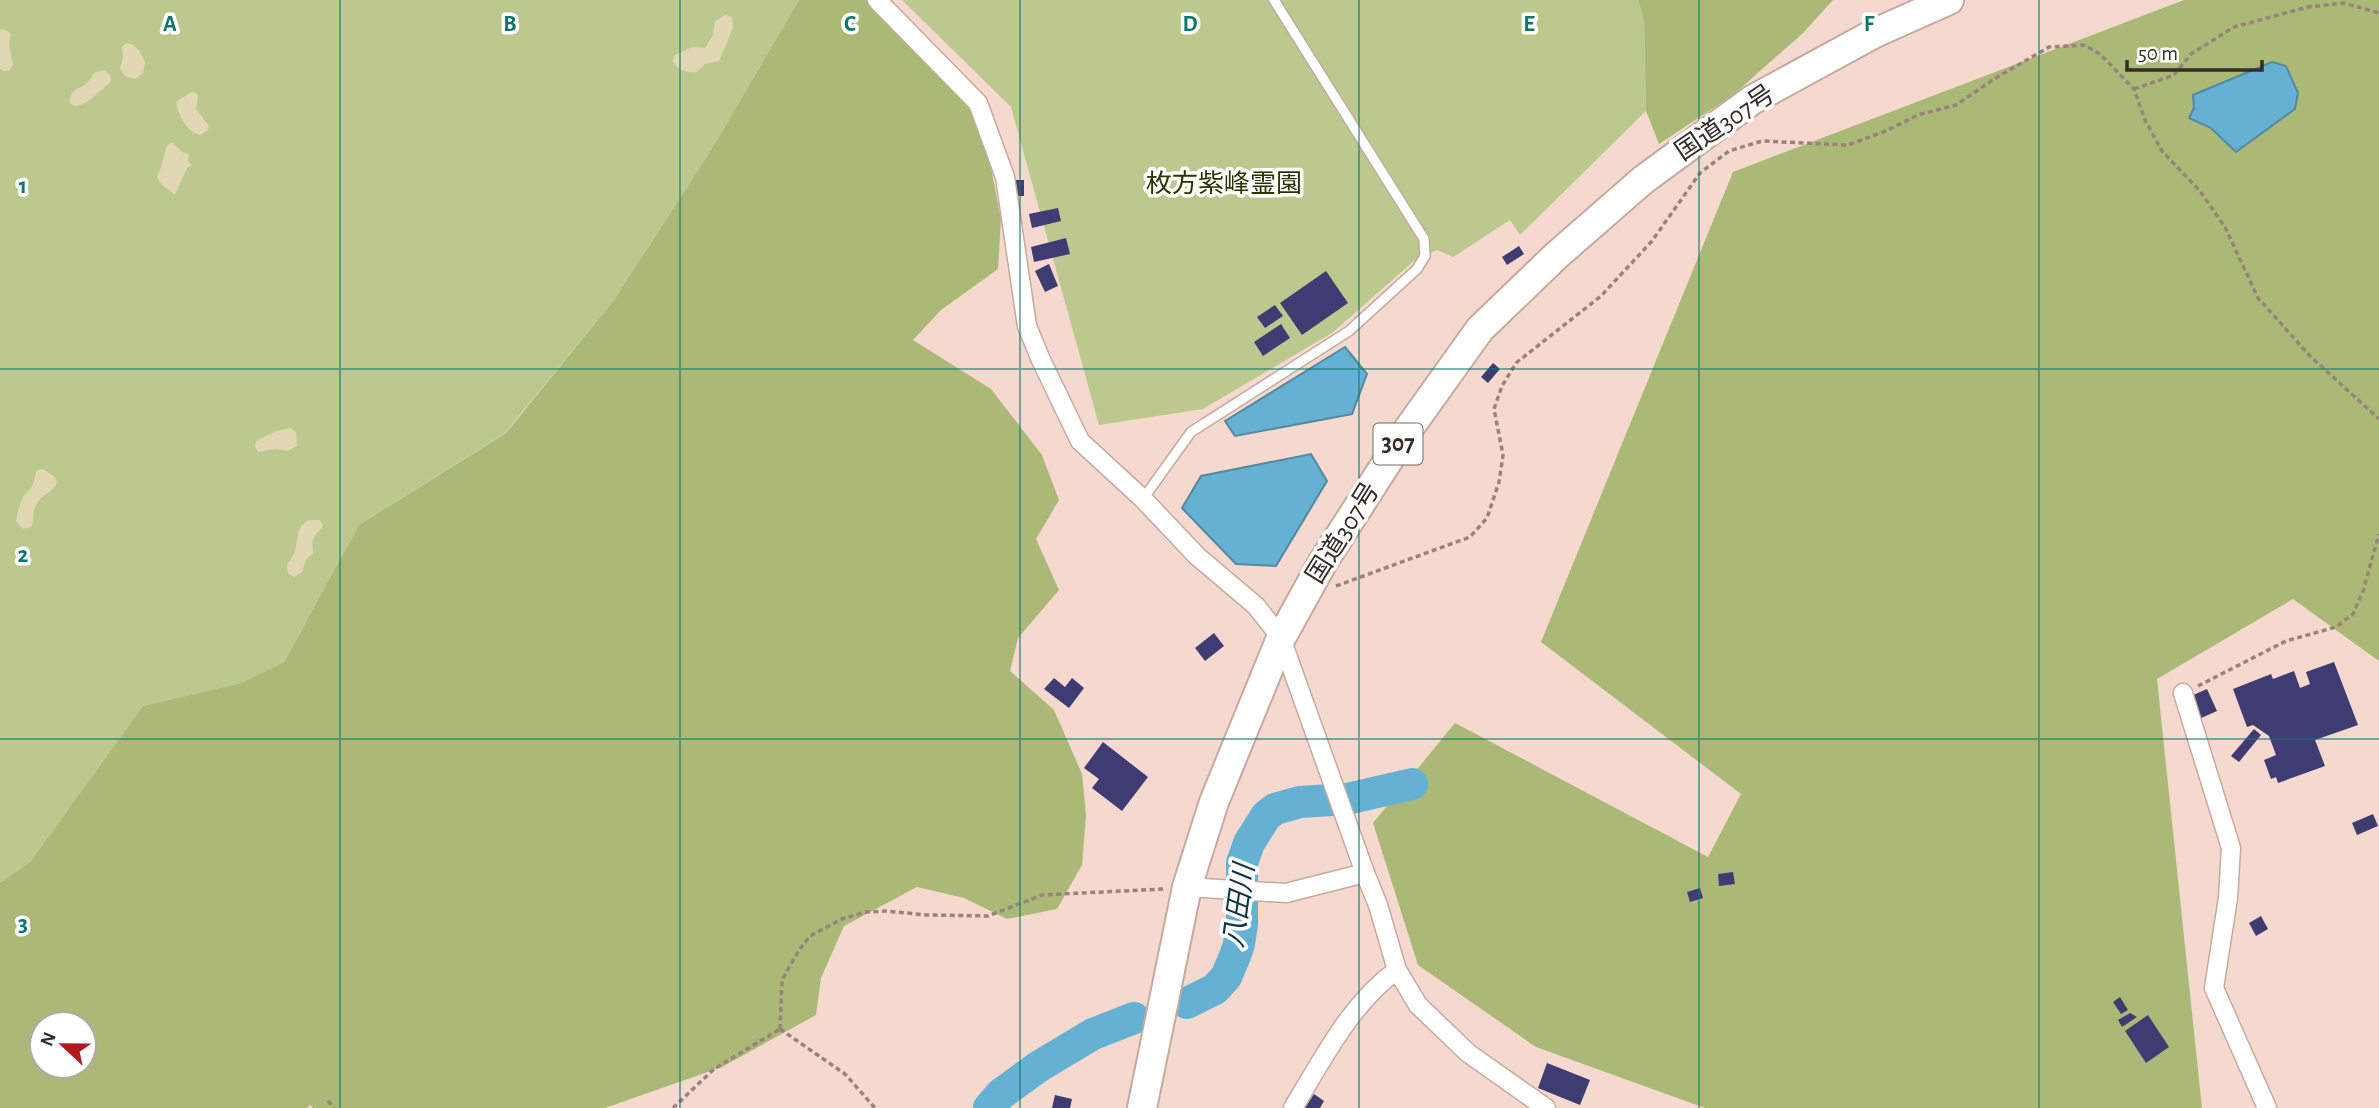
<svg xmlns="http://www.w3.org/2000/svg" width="2379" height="1108" font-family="'Alegreya Sans','Noto Sans JP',sans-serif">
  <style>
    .green { fill: #bbc98f }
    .forest { fill: #aab975; fill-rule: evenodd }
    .sand { fill: #e1d7b2 }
    .water { fill: #64b1d4; stroke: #5689a0; stroke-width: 2 }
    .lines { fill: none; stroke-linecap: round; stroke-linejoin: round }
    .river { stroke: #64b1d4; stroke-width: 32 }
    .building { fill: #3f3c74 }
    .service-casing { stroke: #c6aa9f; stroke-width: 12 }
    .minor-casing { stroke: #c6aa9f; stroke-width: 21 }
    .trunk-casing { stroke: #c6aa9f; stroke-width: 32 }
    .path { stroke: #98847c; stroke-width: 3.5; stroke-dasharray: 5 3.5; stroke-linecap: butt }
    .service { stroke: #fff; stroke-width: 9 }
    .minor { stroke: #fff; stroke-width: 18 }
    .trunk { stroke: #fff; stroke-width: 28 }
    .grid { fill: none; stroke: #0f766e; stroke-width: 2; stroke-opacity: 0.55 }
    .labels { text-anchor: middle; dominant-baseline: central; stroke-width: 7; stroke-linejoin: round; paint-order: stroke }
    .shield { fill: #fff; stroke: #726b67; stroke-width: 2 }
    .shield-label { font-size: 24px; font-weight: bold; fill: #362b26 }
    .street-label { font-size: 26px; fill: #362b26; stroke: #fff }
    .park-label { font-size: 26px; fill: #2b3300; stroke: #fff }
    .water-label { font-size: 28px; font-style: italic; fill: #103443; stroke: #fff }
    .grid-label { font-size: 23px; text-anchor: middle; font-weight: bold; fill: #0f766e; stroke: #fff; stroke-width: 7; stroke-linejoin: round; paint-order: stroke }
  </style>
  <rect width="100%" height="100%" fill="#f6d9ce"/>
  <g class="green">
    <polygon points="0,0 799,0 713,147 614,300 505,433 359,525 284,662 241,683 143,706 30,862 0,883"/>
    <polygon points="902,0 1638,0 1644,20 1646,111 1520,235 1510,220 1453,257 1437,250 1414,261 1332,333 1203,409 1099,425 1011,107"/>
  </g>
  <g class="forest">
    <path d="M799,0H867L891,20L983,125L1001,220L998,269L941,310L913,340L991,389L1042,455L1059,500L1036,539L1059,590L1018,638L1010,671L1054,710L1082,774L1086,815L1082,865L1057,909L1007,919L964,898L917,887L844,926L821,978L816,1015L722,1067L605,1108H313L310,1105L307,1108H0V883L30,862L143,706L241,683L284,662L359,525L506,433L614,300L713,147ZM42,1024H84V1066H42Z"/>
    <polygon points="1638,0 1833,0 1803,33 1733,95 1659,144 1646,111 1644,20"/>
    <polygon points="2184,0 2379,0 2379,661 2293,599 2157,679 2202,1108 1705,1108 1536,1047 1418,965 1373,823 1455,723 1708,857 1741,794 1541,642 1733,172"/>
  </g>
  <g class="sand">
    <path d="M725,15L732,17L733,28L719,61L705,64L697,72C686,73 679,71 673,61L675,55L692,47L705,48L713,35L715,21Z"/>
    <polygon points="3,29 11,33 9,44 13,65 9,71 4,71 0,69 0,30"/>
    <path d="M126,43C136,43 142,54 145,63L143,73L135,79L125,76L120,68L123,58L122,47Z"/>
    <path d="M104,70L110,75L111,82C98,91 90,105 74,106L70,103C71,86 78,91 87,83C90,80 92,76 94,73Z"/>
    <path d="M190,93L194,92L198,95L196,109L209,126L208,130L200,135C187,132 178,115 176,102Z"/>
    <path d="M173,143L182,152L189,154L188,161L192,165L187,168L175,195L160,183L157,176C163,166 163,154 168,144Z"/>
    <polygon points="291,428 296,432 297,446 288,451 275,449 258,452 255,446 256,441 276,431"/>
    <path d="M42,469C75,485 43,490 36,505C32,512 35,520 31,527L23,529L16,521C17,514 20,503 23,497C25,493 29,491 31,488C35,482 34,476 37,470Z"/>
    <path d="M310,520H320L323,526C312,540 312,536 313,553L306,560L302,572L294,577L288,573L287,566C289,560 294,556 295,550C299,538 295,526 310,520Z"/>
  </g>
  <g class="water">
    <polygon points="2272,62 2286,66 2298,93 2295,109 2236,152 2211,128 2189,118 2194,108 2193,95"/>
    <polygon points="1345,347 1367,374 1352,414 1235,436 1225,421"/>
    <polygon points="1311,454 1327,481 1276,566 1236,564 1182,508 1201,476"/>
  </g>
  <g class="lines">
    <g class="river">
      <polyline points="1187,1003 1215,989 1226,977 1235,956 1239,944 1242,924 1242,863 1249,843 1266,816 1275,809 1300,802 1347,799 1412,784"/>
      <polyline points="989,1108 1001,1094 1038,1067 1093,1034 1134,1018"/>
    </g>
  </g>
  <g class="building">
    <rect x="1014" y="180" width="10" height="16"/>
    <polygon points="1058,208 1061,221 1032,228 1029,214"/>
    <polygon points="1066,238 1070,254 1034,262 1031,247"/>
    <polygon points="1519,246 1524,254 1507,265 1502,257"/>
    <polygon points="1049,264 1058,286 1045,292 1035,271"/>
    <polygon points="1326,271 1348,303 1302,335 1280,303"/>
    <polygon points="1275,305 1283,316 1265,328 1257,317"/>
    <polygon points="1281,324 1290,338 1263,356 1254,342"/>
    <polygon points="1493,363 1500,369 1488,383 1481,377"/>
    <polygon points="1214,633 1224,646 1205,661 1195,648"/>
    <polygon points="2334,662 2358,725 2315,740 2325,766 2278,783 2276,777 2271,779 2264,760 2276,755 2269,736 2253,725 2247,727 2233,689 2271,674 2273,679 2294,671 2300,688 2310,684 2306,672"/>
    <polygon points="1054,678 1065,687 1072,678 1084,688 1069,708 1044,689"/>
    <polygon points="2207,689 2217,711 2201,718 2191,696"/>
    <polygon points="2254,729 2261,735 2239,762 2231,756"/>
    <polygon points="1103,742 1148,777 1122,811 1092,788 1099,779 1084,768"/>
    <polygon points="2373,814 2378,826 2357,835 2352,823"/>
    <polygon points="1733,872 1735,884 1719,886 1718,874"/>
    <polygon points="1700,888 1703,898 1690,902 1687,892"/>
    <polygon points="2261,916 2268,929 2256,936 2249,923"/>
    <polygon points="2120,997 2128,1010 2121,1014 2113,1002"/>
    <polygon points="2130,1013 2137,1017 2122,1027 2118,1020"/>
    <polygon points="2148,1015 2169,1047 2146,1063 2125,1031"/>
    <polygon points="1547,1063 1590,1080 1580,1105 1538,1088"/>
    <polygon points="1314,1094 1324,1101 1320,1108 1305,1108"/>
    <polygon points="1055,1095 1072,1099 1070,1108 1052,1108"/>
  </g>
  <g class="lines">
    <defs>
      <polyline id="service" points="1143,499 1191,432 1349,331 1417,269 1425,256 1424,239 1274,0"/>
      <g id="minor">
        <polyline points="877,0 978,103 1005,177 1027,326 1041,360 1080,441 1143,499 1197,556 1256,606 1281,638 1365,873 1378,905 1397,970 1418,1005 1468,1053 1546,1108"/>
        <polyline points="2183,693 2231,848 2228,898 2214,988 2267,1108"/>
        <polyline points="1187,887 1286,893 1365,873"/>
        <path d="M1293,1108C1323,1059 1350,1004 1397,970"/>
      </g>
      <polyline id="trunk" points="1142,1108 1187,887 1214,802 1281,638 1323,562 1407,431 1480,329 1557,255 1643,180 1752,100 1875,33 1949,0"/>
    </defs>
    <use href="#service" class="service-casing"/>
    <use href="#minor" class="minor-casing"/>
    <use href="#trunk" class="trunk-casing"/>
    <g class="path">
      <polyline points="2134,89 2174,75 2191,54 2234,27 2308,7 2344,3 2379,13"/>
      <polyline points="1336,586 1470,537 1487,518 1499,482 1503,455 1494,409 1502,386 1516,363 1601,296 1652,241 1700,173 1729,151 1762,141 1848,145 1886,131 1918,115 1956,105 1994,79 2049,47 2084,45 2100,54 2134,89 2145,120 2162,151 2200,191 2225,227 2258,298 2310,356 2379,419"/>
      <polyline points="2198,686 2286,641 2336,627 2353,614 2363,591 2379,534"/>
      <polyline points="780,1029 782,980 799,950 810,936 842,919 866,912 886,911 927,915 988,916 1042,895 1163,889"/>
      <polyline points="780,1029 845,1074 875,1108"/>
      <polyline points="328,1101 334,1108"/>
      <polyline points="673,1108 714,1069 780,1029"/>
    </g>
    <use href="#service" class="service"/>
    <use href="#minor" class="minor"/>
    <use href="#trunk" class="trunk"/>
  </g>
  <path class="grid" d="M340,0V1108M680,0V1108M1020,0V1108M1359,0V1108M1699,0V1108M2039,0V1108M0,369H2379M0,739H2379"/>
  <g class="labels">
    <rect class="shield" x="1373.5" y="423.5" width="49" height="41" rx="5"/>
    <g class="shield-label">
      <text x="1398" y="444">307</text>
    </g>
    <g class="street-label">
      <text transform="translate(1725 123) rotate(-34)">国道307号</text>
      <text transform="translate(1343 533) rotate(-58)">国道307号</text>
    </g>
    <g class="park-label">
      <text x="1224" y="184">枚方紫峰霊園</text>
    </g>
    <g class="water-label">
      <text transform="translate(1240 906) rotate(-82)">八田川</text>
    </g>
  </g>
  <g class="grid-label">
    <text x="170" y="31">A</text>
    <text x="510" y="31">B</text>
    <text x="850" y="31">C</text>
    <text x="1190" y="31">D</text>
    <text x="1529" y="31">E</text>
    <text x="1869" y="31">F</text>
    <text x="23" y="193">1</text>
    <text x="23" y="562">2</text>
    <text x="23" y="931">3</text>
  </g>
  <g transform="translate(63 1045) rotate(292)"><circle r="33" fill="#ffffff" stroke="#afaaa8" stroke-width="2"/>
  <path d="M0-5L12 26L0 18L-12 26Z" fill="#ae1c1e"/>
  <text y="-10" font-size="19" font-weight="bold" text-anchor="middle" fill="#362b26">N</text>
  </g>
  <path d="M2127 60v10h135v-10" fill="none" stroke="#362b26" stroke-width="3.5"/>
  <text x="2138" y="60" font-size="21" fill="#362b26" stroke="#ffffff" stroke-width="5" paint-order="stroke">50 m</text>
</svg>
